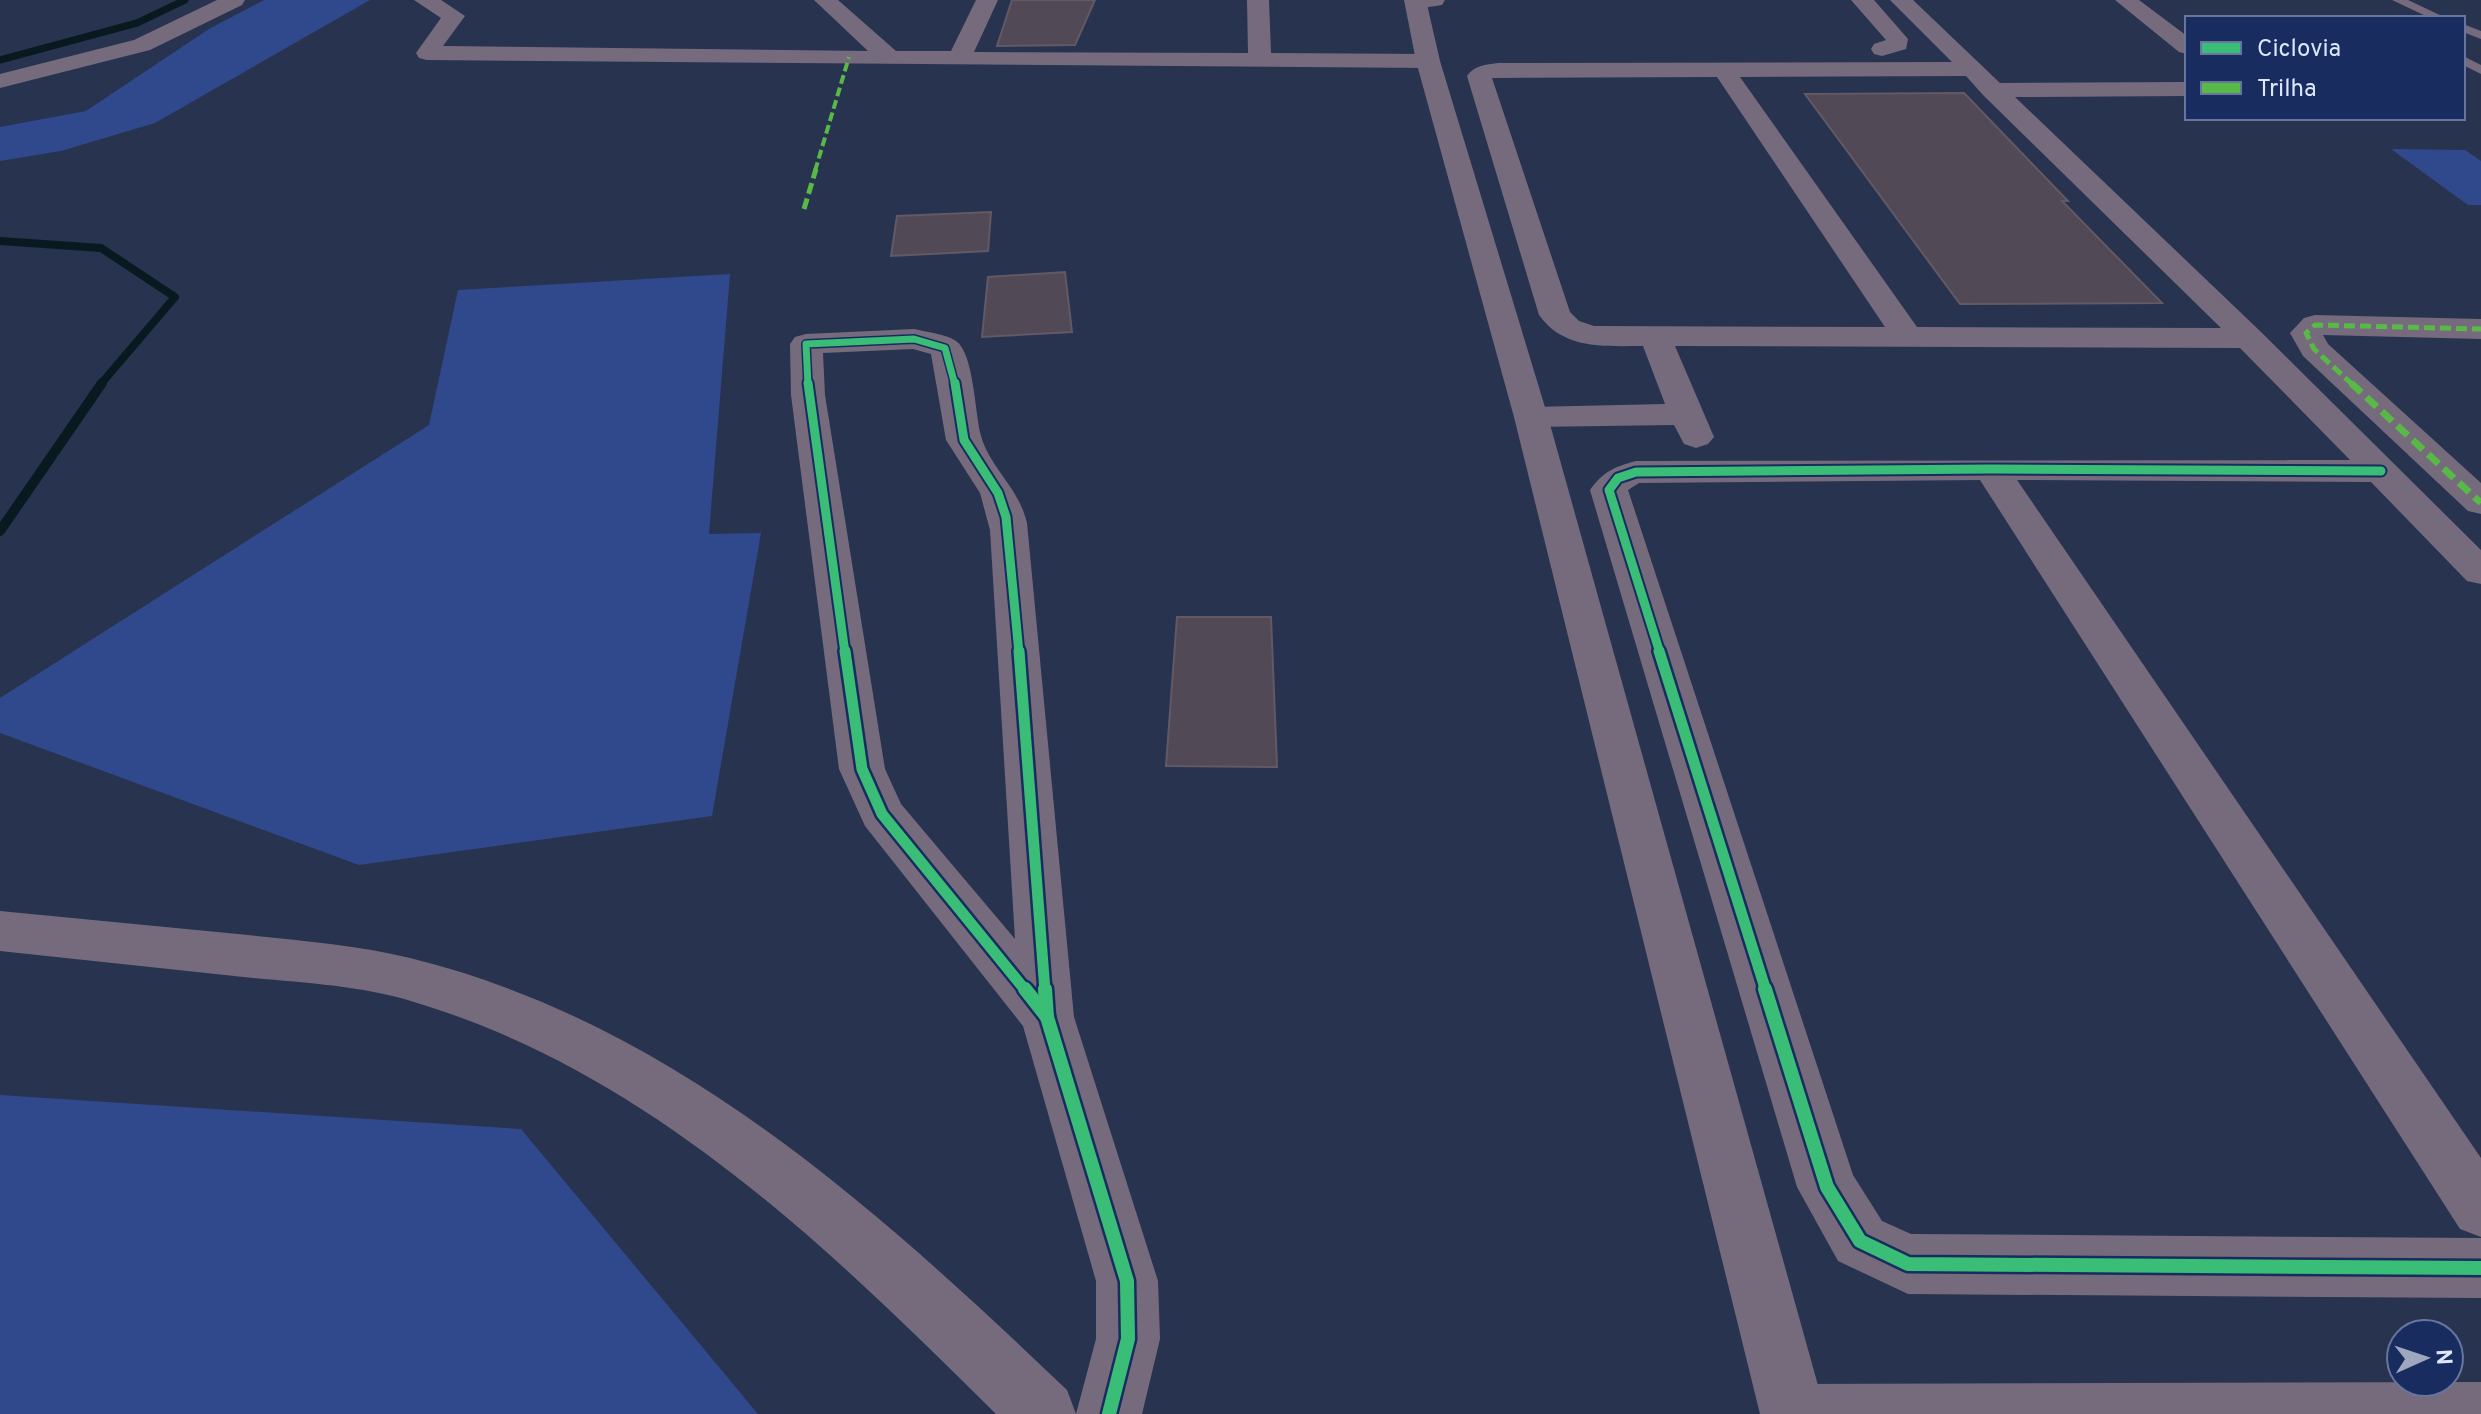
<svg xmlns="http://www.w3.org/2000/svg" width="2481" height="1414" font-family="Overpass,sans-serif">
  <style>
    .green { fill: #30498c }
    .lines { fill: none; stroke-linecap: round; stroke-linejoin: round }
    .stream-far2 { stroke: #081a1f; stroke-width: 7 }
    .stream-far1 { stroke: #081a1f; stroke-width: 8 }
    .stream { stroke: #081a1f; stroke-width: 10 }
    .building { fill: #514956; stroke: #625965; stroke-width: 2 }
    .service { fill: #766b7d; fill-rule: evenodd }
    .minor { fill: #766b7d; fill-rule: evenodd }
    .tertiary { fill: #766b7d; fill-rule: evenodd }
    .quiet-far2 { stroke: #58b947; stroke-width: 4; stroke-dasharray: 9 4; stroke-linecap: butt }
    .quiet-far1 { stroke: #58b947; stroke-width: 5; stroke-dasharray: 11 5; stroke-linecap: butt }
    .quiet { stroke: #58b947; stroke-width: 7; stroke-dasharray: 14 7; stroke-linecap: butt }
    .cycleway-far3-casing { stroke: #182c60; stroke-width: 10 }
    .cycleway-far2-casing { stroke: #182c60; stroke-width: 13 }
    .cycleway-far1-casing { stroke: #182c60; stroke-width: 16 }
    .cycleway-casing { stroke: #182c60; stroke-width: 19 }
    .cycleway-far3 { stroke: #3abd76; stroke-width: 7 }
    .cycleway-far2 { stroke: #3abd76; stroke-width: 9 }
    .cycleway-far1 { stroke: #3abd76; stroke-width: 11 }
    .cycleway { stroke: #3abd76; stroke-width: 14 }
  </style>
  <rect width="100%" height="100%" fill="#283350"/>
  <g class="green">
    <polygon points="264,0 370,0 155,123 61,151 0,161 0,127 86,111 209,29"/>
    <polygon points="2391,149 2465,150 2481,161 2481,205 2468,205"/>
    <polygon points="730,274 709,534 761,533 712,816 359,865 0,733 0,698 429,425 458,290"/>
    <polygon points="0,1095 521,1129 758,1414 0,1414"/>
  </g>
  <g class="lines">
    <polyline class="stream-far2" points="0,60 137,23 185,0"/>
    <polyline class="stream-far1" points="0,241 101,248 175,297 100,385"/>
    <polyline class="stream" points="0,531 102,383"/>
  </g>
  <g class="building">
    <polygon points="1012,0 1095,0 1075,45 997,46"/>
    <polygon points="1964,93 2068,201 2062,201 2162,303 1960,304 1805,94"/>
    <polygon points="991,212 988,251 891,256 897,216"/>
    <polygon points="1065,272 1072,332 982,337 988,277"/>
    <polygon points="1177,617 1271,617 1277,767 1166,766"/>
  </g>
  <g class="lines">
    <g class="service">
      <polygon points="2392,0 2408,0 2446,18 2430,18"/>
      <polygon points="2463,24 2481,31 2481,39 2463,32"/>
      <polygon points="2463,56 2481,65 2481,74 2463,65"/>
      <polygon points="2481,1382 2481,1414 1778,1414 1773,1402 1778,1389 1791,1384"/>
    </g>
    <g class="minor">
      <polygon points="217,0 245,0 242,5 150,50 0,88 0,74 134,40"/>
      <polygon points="414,0 441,0 465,16 443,46 868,51 814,0 838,0 896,51 951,51 976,0 998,0 974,52 1248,53 1247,0 1269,0 1271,53 1428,54 1436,56 1440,61 1436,66 1428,68 427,60 419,58 416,53 441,18"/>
      <polygon points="1407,0 1445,0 1442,5 1416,9 1408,8 1405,3"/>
      <polygon points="1851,0 1874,0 1908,39 1906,49 1882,56 1874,54 1871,49 1874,44 1886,40"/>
      <path d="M1890,0H1913L2000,83L2187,82V96L2015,97L2260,331L2481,550V584L2467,581L2371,482L2017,480L2481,1158V1237L2460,1229L1980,480L1639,483L1628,490L1853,1175L1882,1221L1911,1234L2481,1238V1298L1908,1294L1838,1261L1797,1187L1590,490C1604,471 1614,467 1636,461L2350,460L2240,348L1675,346L1714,437L1708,444L1696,448L1684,444L1674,425L1531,427L1519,424L1514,417L1519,410L1531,407L1665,404L1643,346C1604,346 1564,350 1539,315L1467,76C1475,65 1485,65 1498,63L1952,62ZM1966,76L1983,95L2221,328L1917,327L1740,77ZM1717,77L1885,327L1594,326L1579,321L1570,312L1492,78Z"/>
      <polygon points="2115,0 2139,0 2187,36 2187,54 2179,52"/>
      <polygon points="2315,315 2481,319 2481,339 2323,335 2328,344 2481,483 2481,514 2468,511 2303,356 2290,333 2304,318"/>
      <path d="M914,329C926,332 946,334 956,341C974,353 975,415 981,436C990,468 1018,486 1027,523L1074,1017L1158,1281L1160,1339L1142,1414H1076L1096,1339V1281L1023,1026L865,826L839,769L791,395L790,344L795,337L806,334ZM913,349L931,354L946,440L980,493L990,530L1015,939L901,804L885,769L825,395L823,353Z"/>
    </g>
    <g class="tertiary">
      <polygon points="1404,0 1426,0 1440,61 1548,417 1826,1414 1760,1414 1514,417 1416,61"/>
      <path d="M0,911C83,919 165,927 248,935C302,941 357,945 410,958C672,1022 877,1209 1067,1390L1076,1414H996C827,1246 648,1072 414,1002C363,986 306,983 253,978C169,969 84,960 0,951Z"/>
    </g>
    <polyline class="quiet-far2" points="815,171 849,57"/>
    <g class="quiet-far1">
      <polyline points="804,209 816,169"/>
      <polyline points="2353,385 2314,349 2306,333 2315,325 2481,329"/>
    </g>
    <polyline class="quiet" points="2351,383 2481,503"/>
    <defs>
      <polyline id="cycleway-far3" points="808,385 806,344 914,339 945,348 955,385"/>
      <g id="cycleway-far2">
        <polyline points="808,383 845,653"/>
        <polyline points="955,383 964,440 998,493 1006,517 1019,653"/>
        <polyline points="1660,653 1609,490 1618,478 1636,472 1991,469 2381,471"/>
      </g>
      <g id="cycleway-far1">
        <polyline points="845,651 862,769 882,814 1026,991"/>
        <polyline points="1019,651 1045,991"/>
        <polyline points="1659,651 1766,991"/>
      </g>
      <g id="cycleway">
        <polyline points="1025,989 1047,1017"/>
        <polyline points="1045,989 1047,1017"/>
        <polyline points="1765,989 1827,1187 1860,1241 1908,1264 2481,1268"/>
        <polyline points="1047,1017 1127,1281 1128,1339 1109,1414"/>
      </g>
    </defs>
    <use href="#cycleway-far3" class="cycleway-far3-casing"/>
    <use href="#cycleway-far2" class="cycleway-far2-casing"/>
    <use href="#cycleway-far1" class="cycleway-far1-casing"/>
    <use href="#cycleway" class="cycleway-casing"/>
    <use href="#cycleway-far3" class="cycleway-far3"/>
    <use href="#cycleway-far2" class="cycleway-far2"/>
    <use href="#cycleway-far1" class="cycleway-far1"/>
    <use href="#cycleway" class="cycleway"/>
  </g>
  <rect x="2185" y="16" width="280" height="104" fill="#182c60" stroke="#67769e" stroke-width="2"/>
  <rect x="2201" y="42" width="40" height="12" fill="#3abd76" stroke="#67769e" stroke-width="2"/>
  <text x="2257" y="56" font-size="24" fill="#dde6fa">Ciclovia</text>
  <rect x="2201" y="82" width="40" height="12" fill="#58b947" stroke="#67769e" stroke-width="2"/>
  <text x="2257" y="96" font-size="24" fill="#dde6fa">Trilha</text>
  <g transform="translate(2425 1358) rotate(87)"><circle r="38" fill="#182c60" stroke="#67769e" stroke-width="2"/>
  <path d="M0-6L14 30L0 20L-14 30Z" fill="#9ea7be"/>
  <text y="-12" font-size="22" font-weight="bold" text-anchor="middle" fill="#dde6fa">N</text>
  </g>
</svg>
